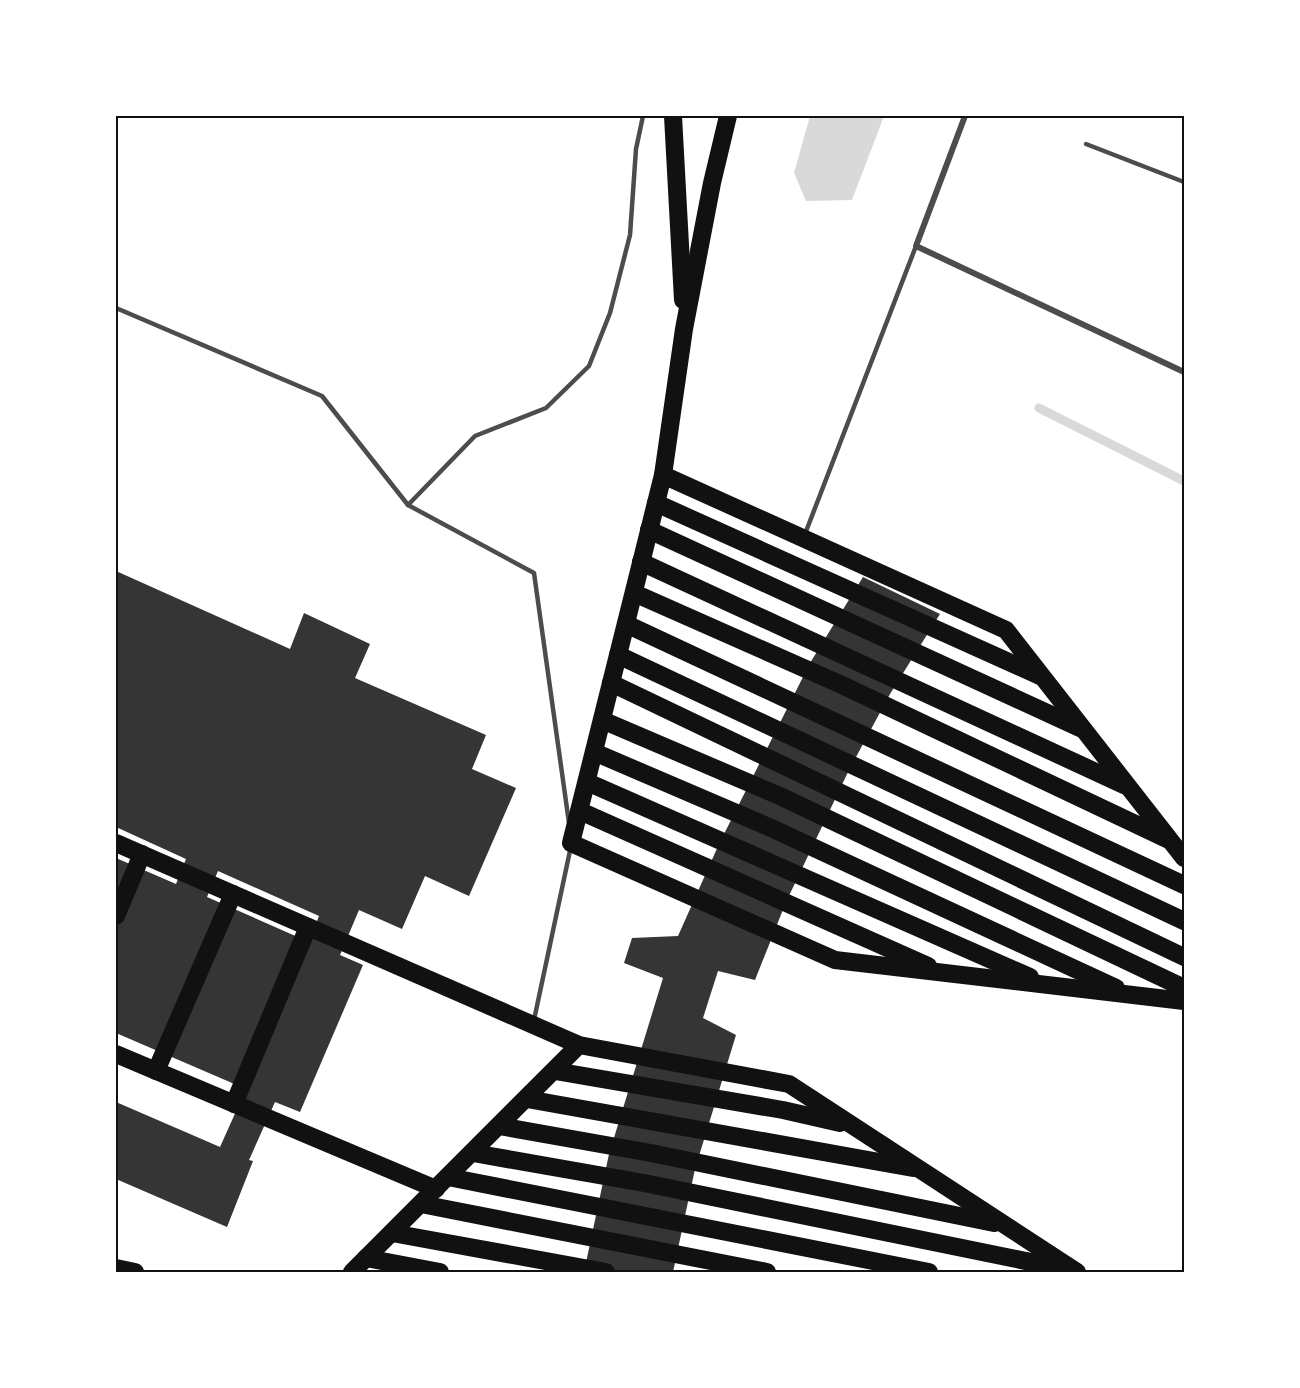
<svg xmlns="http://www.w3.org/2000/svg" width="1300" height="1388" font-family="Lato,sans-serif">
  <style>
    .water { fill: #d9d9d9 }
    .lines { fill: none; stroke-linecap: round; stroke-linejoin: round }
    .stream { stroke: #d9d9d9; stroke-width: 9 }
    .building { fill: #353535; fill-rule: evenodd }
    .service { stroke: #4c4c4c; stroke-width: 4.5 }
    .minor { stroke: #4c4c4c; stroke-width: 6 }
    .motorway { stroke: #111; stroke-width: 18 }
    .neatline { fill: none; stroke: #111; stroke-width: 2 }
  </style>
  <rect width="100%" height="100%" fill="#fff"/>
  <polygon class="water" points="810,116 884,116 852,200 806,201 794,173"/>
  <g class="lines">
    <polyline class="stream" points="1039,408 1184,481"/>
  </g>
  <g class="building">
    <path d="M116,571L290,649L304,613L370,644L355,678L486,735L472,769L516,788L469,896L425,876L402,929L359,910L340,955L363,965L300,1112L275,1102L249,1160L253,1161L227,1227L116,1179V1102L220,1147L246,1089L116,1033V858L176,884L186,859L116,827ZM218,871L319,916L309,942L207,897Z"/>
    <polygon points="863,577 940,614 890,694 849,770 786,902 755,980 718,971 703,1018 736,1035 695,1169 673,1272 584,1272 609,1154 663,978 624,963 632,938 678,936 719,844 810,663"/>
  </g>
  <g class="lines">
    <g class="service">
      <polyline points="1086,144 1184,182"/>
      <polyline points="116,308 322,396 408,505 534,573 569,823"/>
      <polyline points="408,505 475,436 546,408 589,366 610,313 630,235 636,149 643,116"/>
      <polyline points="805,534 916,246"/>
      <polyline points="534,1020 571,846"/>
    </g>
    <polyline class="minor" points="965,116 916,246 1184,372"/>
    <g class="motorway">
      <polyline points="673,116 683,300"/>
      <polyline points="728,116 712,183 684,329 663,475 571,843 835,960 1184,1001"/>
      <polyline points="663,475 1006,630 1184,858"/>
      <polyline points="656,503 1040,676"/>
      <polyline points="649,530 1080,728"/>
      <polyline points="641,562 1124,785"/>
      <polyline points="634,593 842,685 1167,839"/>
      <polyline points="626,624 1184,885"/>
      <polyline points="618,655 1184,921"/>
      <polyline points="611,683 1184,957"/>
      <polyline points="602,720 782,797 1184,988"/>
      <polyline points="594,752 769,827 1116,988"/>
      <polyline points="587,782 1030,977"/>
      <polyline points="580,811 928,966"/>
      <polyline points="116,843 579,1045 789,1084 1077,1272"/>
      <polyline points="116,916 142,854"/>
      <polyline points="116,1054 436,1189"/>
      <polyline points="156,1071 233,894"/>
      <polyline points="555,1071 783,1110 840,1123"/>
      <polyline points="527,1099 913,1168"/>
      <polyline points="234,1104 308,927"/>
      <polyline points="499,1126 651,1153 994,1223"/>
      <polyline points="473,1153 644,1183 1065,1269"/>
      <polyline points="448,1177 929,1272"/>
      <polyline points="421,1204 767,1272"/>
      <polyline points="392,1233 606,1272"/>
      <polyline points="366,1258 440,1272"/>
      <polyline points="116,1268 135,1272"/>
      <polyline points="352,1272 579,1045"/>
    </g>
  </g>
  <rect width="1300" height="1388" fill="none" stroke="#ffffff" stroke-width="234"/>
  <rect x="117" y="117" width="1066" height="1154" class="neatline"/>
</svg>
